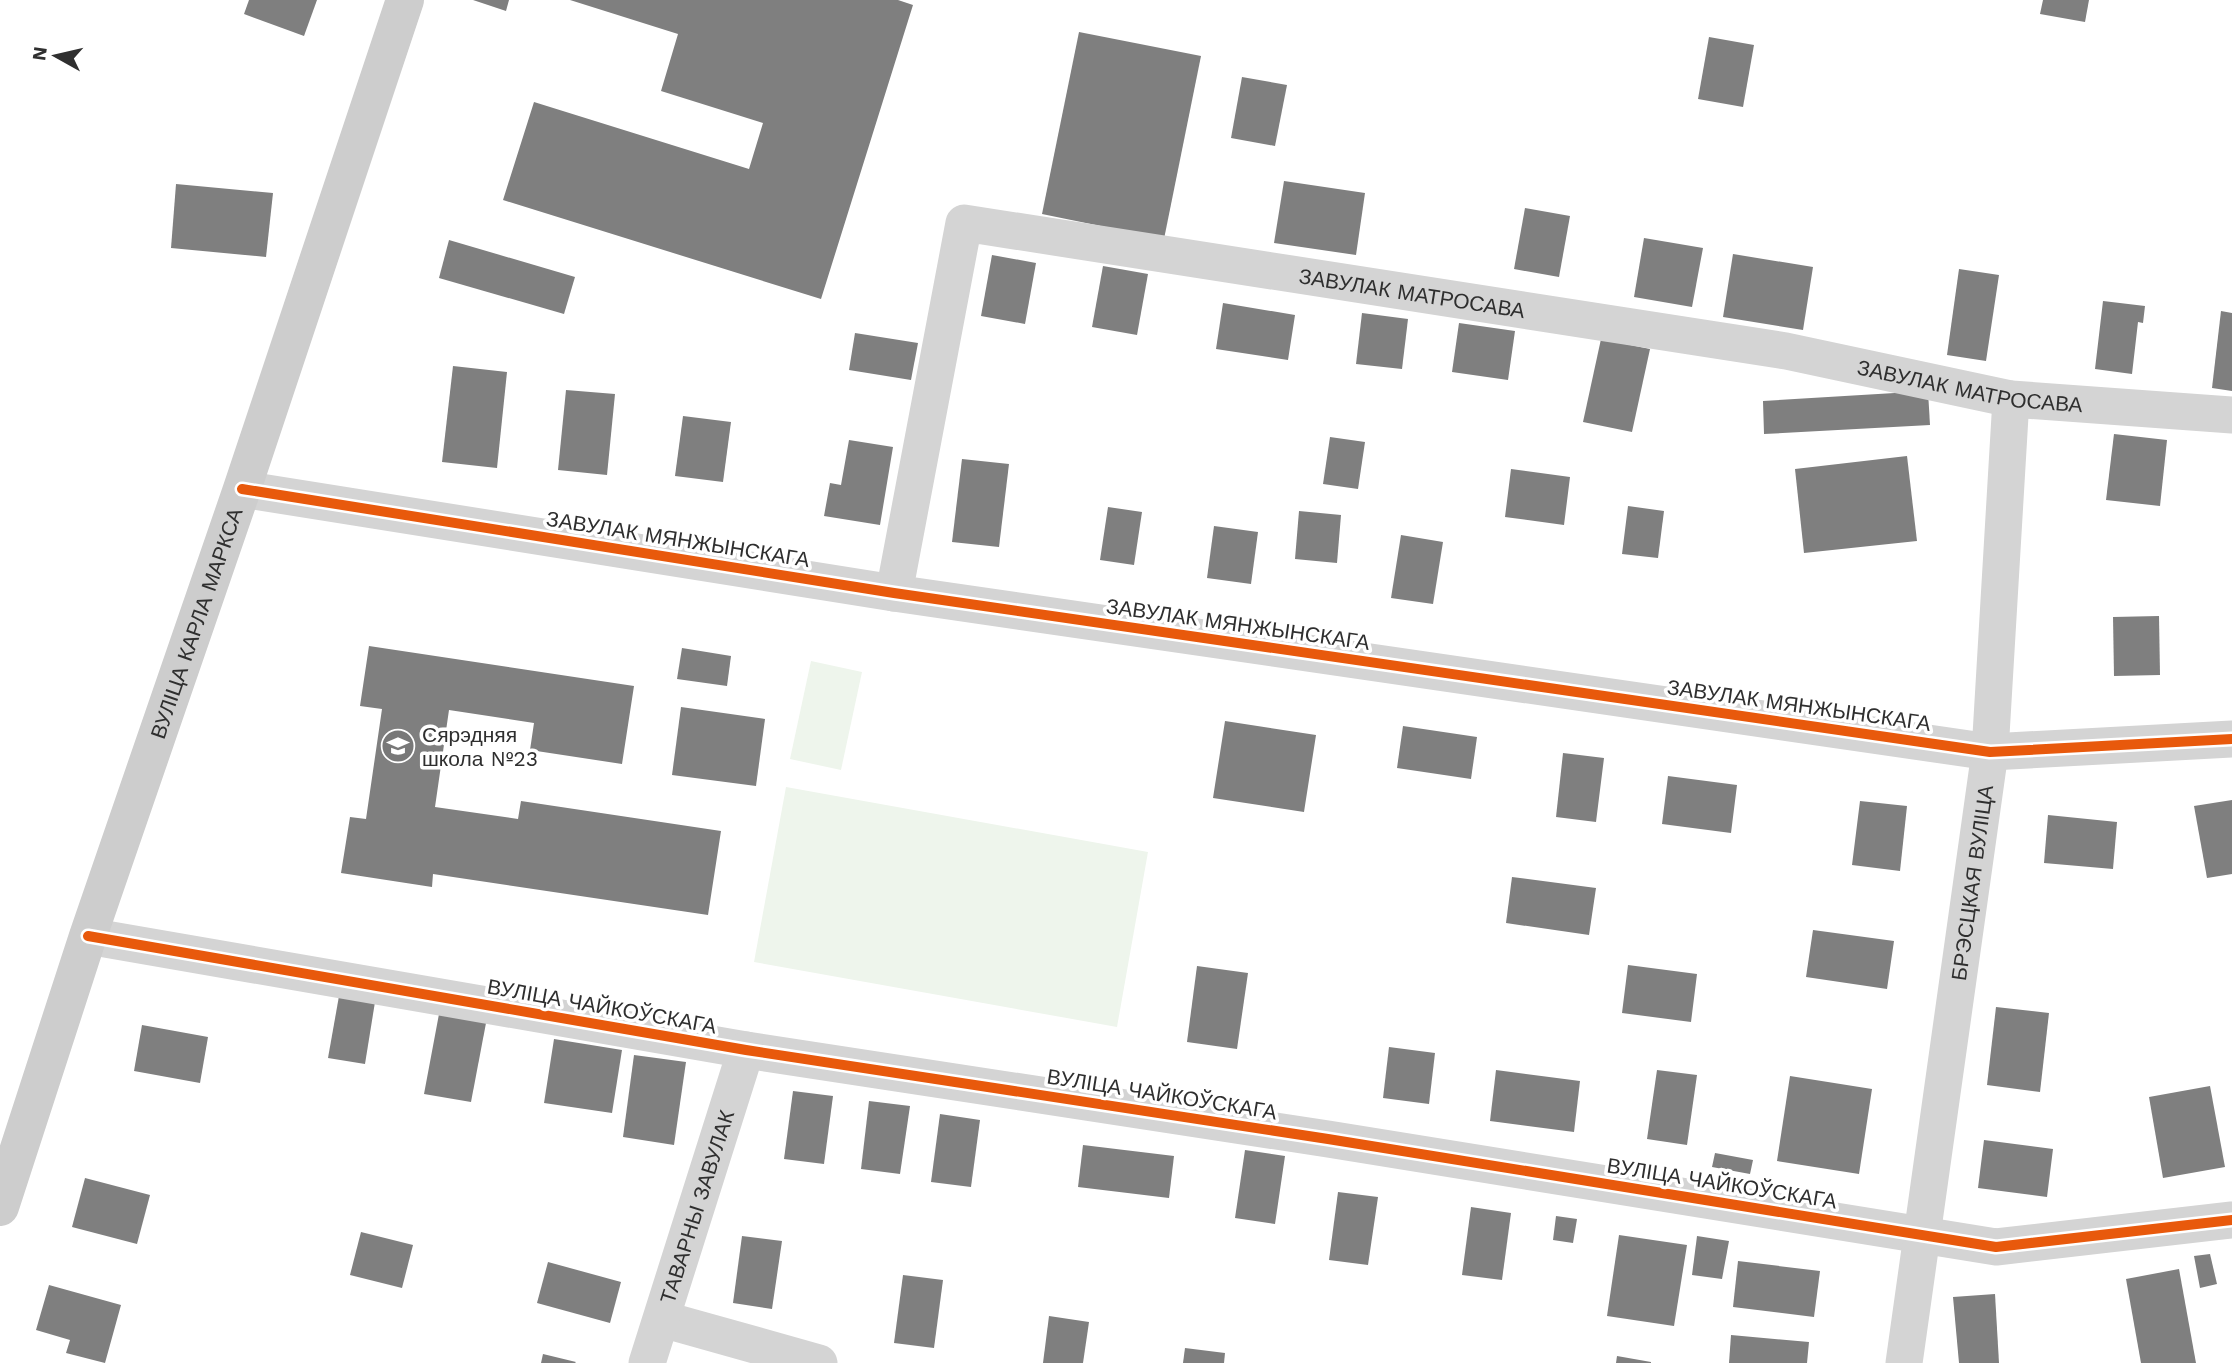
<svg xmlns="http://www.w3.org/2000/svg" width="2232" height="1363" font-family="'Work Sans',sans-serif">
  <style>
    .green { fill: #eef5ec }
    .building { fill: #7f7f7f }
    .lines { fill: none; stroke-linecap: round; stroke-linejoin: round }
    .minor { stroke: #d4d4d4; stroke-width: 37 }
    .secondary { stroke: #cdcdcd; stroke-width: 38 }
    .cycleway-casing { stroke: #fff; stroke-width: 15 }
    .cycleway { stroke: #e8590c; stroke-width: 10 }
    .labels { text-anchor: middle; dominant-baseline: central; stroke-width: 7; stroke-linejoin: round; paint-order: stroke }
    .street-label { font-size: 21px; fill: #2f2f2f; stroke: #fff }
    .poi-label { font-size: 21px; fill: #2f2f2f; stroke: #fff; text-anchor: start }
  </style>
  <rect width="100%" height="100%" fill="#fff"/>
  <g class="green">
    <polygon points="811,661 862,672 841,770 790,759"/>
    <polygon points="786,787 1148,852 1117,1027 754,962"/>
  </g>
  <g class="building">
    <polygon points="249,0 317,0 304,36 244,14"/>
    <polygon points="473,0 509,0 506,11"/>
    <polygon points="570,0 898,0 913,5 821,299 503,200 534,102 749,169 763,123 661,91 678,34"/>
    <polygon points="2043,0 2089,0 2085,22 2040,14"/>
    <polygon points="1079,32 1201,56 1164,239 1042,214"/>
    <polygon points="1709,37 1754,45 1743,107 1698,99"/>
    <polygon points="1242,77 1287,85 1275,146 1231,138"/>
    <polygon points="1284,181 1365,193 1356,255 1274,243"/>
    <polygon points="176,184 273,193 266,257 171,248"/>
    <polygon points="1525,208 1570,216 1559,277 1514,269"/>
    <polygon points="1644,238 1703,248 1692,307 1634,297"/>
    <polygon points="449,240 575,277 564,314 439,278"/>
    <polygon points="1733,254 1813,267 1803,330 1723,317"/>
    <polygon points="992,255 1036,263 1025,324 981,316"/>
    <polygon points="1103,266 1148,274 1137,335 1092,327"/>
    <polygon points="1959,269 1999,275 1986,361 1947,355"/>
    <polygon points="2103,301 2145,306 2143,323 2138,322 2132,374 2095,369"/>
    <polygon points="1223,303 1295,315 1288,360 1216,349"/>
    <polygon points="2221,311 2232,313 2232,391 2212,388"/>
    <polygon points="1362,313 1408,319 1402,369 1356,364"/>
    <polygon points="1459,323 1515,331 1508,380 1452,372"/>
    <polygon points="855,333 918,343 911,380 849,370"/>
    <polygon points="1601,339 1650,349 1632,432 1583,422"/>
    <polygon points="453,366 507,372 497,468 442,462"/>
    <polygon points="566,390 615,394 607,475 558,470"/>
    <polygon points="1928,391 1930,425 1764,434 1763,401"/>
    <polygon points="683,416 731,422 723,482 675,476"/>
    <polygon points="2114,434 2167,440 2160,506 2106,500"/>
    <polygon points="1330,437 1365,442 1358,489 1323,484"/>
    <polygon points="849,440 893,447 880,525 824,516 830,483 841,485"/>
    <polygon points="1907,456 1917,541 1804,553 1795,469"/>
    <polygon points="962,459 1009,464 999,547 952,542"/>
    <polygon points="1511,469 1570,477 1564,525 1505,517"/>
    <polygon points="1628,506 1664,511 1658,558 1622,554"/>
    <polygon points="1108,507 1142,512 1134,565 1100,560"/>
    <polygon points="1299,511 1341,515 1337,563 1295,559"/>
    <polygon points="1214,526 1258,532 1251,584 1207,578"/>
    <polygon points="1401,535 1443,542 1433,604 1391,598"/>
    <polygon points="2159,616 2160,675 2114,676 2113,617"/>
    <polygon points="369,646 634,686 622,764 530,750 534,723 449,710 435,807 518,819 521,801 721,831 708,915 433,874 432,887 341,873 350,817 366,819 382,709 360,706"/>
    <polygon points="682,648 731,656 727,686 677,679"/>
    <polygon points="681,707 765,719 756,786 672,775"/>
    <polygon points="1225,721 1316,735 1304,812 1213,798"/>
    <polygon points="1403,726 1477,737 1471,779 1397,768"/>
    <polygon points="1563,753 1604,758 1596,822 1556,817"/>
    <polygon points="1668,776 1737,785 1731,833 1662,824"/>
    <polygon points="2232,800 2232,874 2207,878 2194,806"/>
    <polygon points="1860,801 1907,806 1900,871 1852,865"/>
    <polygon points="2048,815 2117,822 2113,869 2044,863"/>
    <polygon points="1512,877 1596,888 1589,935 1506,923"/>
    <polygon points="1813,930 1894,941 1887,989 1806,977"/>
    <polygon points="1628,965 1697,974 1691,1022 1622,1013"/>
    <polygon points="1197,966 1248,973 1237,1049 1187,1042"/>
    <polygon points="339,996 375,1002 365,1064 328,1058"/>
    <polygon points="1996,1007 2049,1013 2040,1092 1987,1085"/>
    <polygon points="439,1014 486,1023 471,1102 424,1094"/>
    <polygon points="142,1025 208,1037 200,1083 134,1071"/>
    <polygon points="554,1039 622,1050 612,1113 544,1103"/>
    <polygon points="1389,1047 1435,1053 1429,1104 1383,1098"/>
    <polygon points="634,1055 686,1062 674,1145 623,1137"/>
    <polygon points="1496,1070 1580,1081 1574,1132 1490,1121"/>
    <polygon points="1657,1070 1697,1075 1687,1145 1647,1139"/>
    <polygon points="1790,1076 1872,1089 1859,1174 1777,1161"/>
    <polygon points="2210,1086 2225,1167 2163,1178 2149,1097"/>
    <polygon points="793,1091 833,1096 824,1164 784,1159"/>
    <polygon points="869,1101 910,1106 900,1174 861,1169"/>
    <polygon points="940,1114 980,1120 971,1187 931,1182"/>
    <polygon points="1984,1140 2053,1149 2047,1197 1978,1188"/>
    <polygon points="1083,1145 1174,1156 1169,1198 1078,1187"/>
    <polygon points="1245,1150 1285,1156 1275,1224 1235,1218"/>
    <polygon points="1715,1153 1753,1160 1750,1174 1712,1167"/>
    <polygon points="85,1178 150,1195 137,1244 72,1227"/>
    <polygon points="1338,1192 1378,1197 1368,1265 1329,1260"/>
    <polygon points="1471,1207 1511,1213 1502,1280 1462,1275"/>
    <polygon points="1556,1216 1577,1219 1573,1243 1553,1240"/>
    <polygon points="361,1232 413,1245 402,1288 350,1275"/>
    <polygon points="1619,1235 1687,1245 1674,1326 1607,1316"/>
    <polygon points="742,1236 782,1241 772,1309 733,1303"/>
    <polygon points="1697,1236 1729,1241 1722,1279 1692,1275"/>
    <polygon points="2210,1254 2217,1284 2200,1288 2194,1256"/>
    <polygon points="1738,1261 1820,1271 1814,1317 1733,1307"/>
    <polygon points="548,1262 621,1282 610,1323 537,1303"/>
    <polygon points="2179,1269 2196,1363 2141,1363 2126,1279"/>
    <polygon points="903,1275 943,1280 934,1348 894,1343"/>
    <polygon points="49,1285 121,1305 105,1363 66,1353 70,1340 36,1330"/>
    <polygon points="1995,1294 1999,1363 1959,1363 1953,1297"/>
    <polygon points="1049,1316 1089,1322 1083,1363 1043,1363"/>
    <polygon points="1731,1335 1809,1342 1807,1363 1729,1363"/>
    <polygon points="1185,1348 1225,1353 1224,1363 1183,1363"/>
    <polygon points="543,1354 576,1362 575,1363 541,1363"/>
    <polygon points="1617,1356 1651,1362 1651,1363 1616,1363"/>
  </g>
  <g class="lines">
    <g class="minor">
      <polyline points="242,489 894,593 1990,752 2232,739"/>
      <path id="s1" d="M894,593L964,223L1786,351L2011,399L2232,415"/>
      <polyline points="88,936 746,1050 1328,1139 1996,1247 2232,1220"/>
      <polyline points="662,1319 819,1363"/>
      <path id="s2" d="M647,1363L746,1050"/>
      <path id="s3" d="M1904,1363L1990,752L2011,399"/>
    </g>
    <path class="secondary" id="s4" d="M0,1207L88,936L242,489L405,0"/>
    <defs>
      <g id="cycleway">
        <polyline points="242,489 894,593 1990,752 2232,739"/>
        <polyline points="88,936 746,1050 1328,1139 1996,1247 2232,1220"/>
      </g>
    </defs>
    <use href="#cycleway" class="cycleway-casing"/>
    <use href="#cycleway" class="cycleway"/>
  </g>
  <defs>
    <symbol id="school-disc" viewBox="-11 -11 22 22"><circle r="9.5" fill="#787878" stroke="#fff"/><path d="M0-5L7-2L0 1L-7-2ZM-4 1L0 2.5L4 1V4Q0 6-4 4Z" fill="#fff"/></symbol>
  </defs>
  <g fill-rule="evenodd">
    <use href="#school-disc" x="379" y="727" width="38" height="38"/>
  </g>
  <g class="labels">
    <g class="street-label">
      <text stroke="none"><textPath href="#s1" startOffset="830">ЗАВУЛАК МАТРОСАВА</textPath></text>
      <text stroke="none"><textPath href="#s1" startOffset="1396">ЗАВУЛАК МАТРОСАВА</textPath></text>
      <text transform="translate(678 539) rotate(9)">ЗАВУЛАК МЯНЖЫНСКАГА</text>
      <text stroke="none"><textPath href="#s4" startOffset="616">ВУЛІЦА КАРЛА МАРКСА</textPath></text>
      <text transform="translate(1238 624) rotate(8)">ЗАВУЛАК МЯНЖЫНСКАГА</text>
      <text transform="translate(1799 705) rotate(8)">ЗАВУЛАК МЯНЖЫНСКАГА</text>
      <text stroke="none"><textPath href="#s3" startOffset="485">БРЭСЦКАЯ ВУЛІЦА</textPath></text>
      <text transform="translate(602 1006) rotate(10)">ВУЛІЦА ЧАЙКОЎСКАГА</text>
      <text transform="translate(1162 1094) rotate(9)">ВУЛІЦА ЧАЙКОЎСКАГА</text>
      <text transform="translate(1722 1183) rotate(9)">ВУЛІЦА ЧАЙКОЎСКАГА</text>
      <text stroke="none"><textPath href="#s2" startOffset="164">ТАВАРНЫ ЗАВУЛАК</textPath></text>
    </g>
    <g class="poi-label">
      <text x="422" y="734">Сярэдняя<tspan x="422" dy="24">школа №23</tspan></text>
    </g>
  </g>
  <g transform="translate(56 56) rotate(278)" stroke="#ffffff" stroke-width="5" paint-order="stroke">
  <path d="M0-5L12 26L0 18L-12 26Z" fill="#2f2f2f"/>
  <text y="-10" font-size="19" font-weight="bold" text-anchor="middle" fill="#2f2f2f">N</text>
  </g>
</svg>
